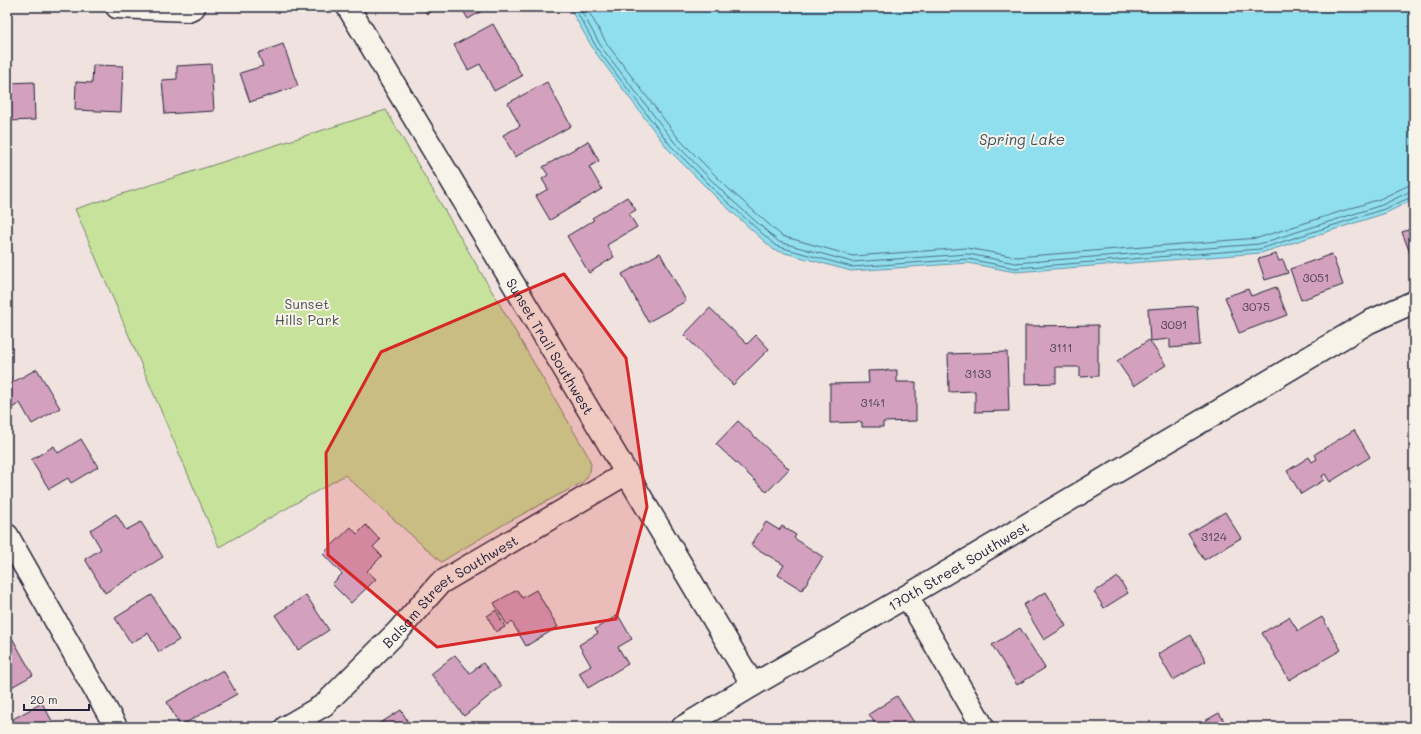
<svg xmlns="http://www.w3.org/2000/svg" width="1421" height="734" font-family="Mali,sans-serif">
  <style>
    .green { fill: #c7e39b; stroke: #74826b }
    .water { fill: #90dfee; stroke: #6493a6 }
    .lines { fill: none; stroke-linecap: round; stroke-linejoin: round }
    .shore { stroke: #4e6e83; stroke-width: 1 }
    .building { fill: #d3a1bd; stroke: #22223b }
    .minor-casing { stroke: #22223b; stroke-width: 25 }
    .minor { stroke: #f7f3e8; stroke-width: 22 }
    .marked { fill: #d62828; fill-opacity: 0.2; stroke: #d62828; stroke-width: 3; stroke-linejoin: round }
    .labels { text-anchor: middle; dominant-baseline: central; stroke-width: 4; stroke-linejoin: round; paint-order: stroke }
    .number-label { font-size: 12px; fill: #4e425c }
    .park-label { font-size: 14px; fill: #4b5253; stroke: #f7f3e8 }
    .street-label { font-size: 14px; fill: #22223b; stroke: #f7f3e8 }
    .water-label { font-size: 15px; font-style: italic; fill: #3e5168; stroke: #f7f3e8 }
  </style>
  <rect width="100%" height="100%" fill="#f0e3df"/>
  <filter id="ink" filterUnits="userSpaceOnUse"><feTurbulence type="fractalNoise" baseFrequency=".025" numOctaves="2"/><feDisplacementMap in="SourceGraphic" scale="8" xChannelSelector="R" yChannelSelector="G"/><feConvolveMatrix kernelMatrix="1 2 1 2 8 2 1 2 1" color-interpolation-filters="sRGB"/></filter>
  <g filter="url(#ink)">
    <polygon class="green" points="386,110 587,454 591,464 590,471 587,477 583,482 506,523 441,562 345,475 219,547 75,209"/>
    <polygon class="water" points="569,7 1414,7 1414,199 1386,213 1261,253 1015,272 968,263 851,271 774,250 720,201 668,149 595,52"/>
    <g class="lines">
      <g class="shore">
        <polyline points="574,7 598,50 671,146 723,198 776,246 852,267 968,259 1015,268 1260,249 1384,209 1414,196"/>
        <polyline points="579,7 602,48 675,143 726,195 779,242 852,262 968,254 1015,263 1259,244 1382,205 1409,192 1414,191"/>
        <polyline points="586,7 607,44 679,139 730,190 782,236 853,256 967,248 1016,257 1258,238 1380,199 1407,186 1414,185"/>
      </g>
    </g>
    <g class="building">
      <polygon points="423,7 439,7 427,14"/>
      <polygon points="461,7 489,7 468,19"/>
      <polygon points="493,24 522,76 494,91 480,64 468,70 454,45"/>
      <polygon points="283,44 298,86 250,102 240,73 263,66 258,53"/>
      <polygon points="211,64 214,111 165,114 162,80 177,79 177,66"/>
      <polygon points="93,65 123,66 121,112 75,110 76,82 92,83"/>
      <polygon points="34,82 35,120 7,121 7,83"/>
      <polygon points="547,82 571,126 515,157 503,135 520,126 508,103"/>
      <polygon points="588,141 599,161 589,167 602,189 550,220 536,196 548,189 542,179 548,175 543,167"/>
      <polygon points="627,197 636,210 629,214 637,227 607,245 614,257 589,273 567,236 594,220 592,218"/>
      <polygon points="1414,228 1414,260 1413,261 1402,232"/>
      <polygon points="660,253 686,301 648,322 622,274"/>
      <polygon points="1276,254 1279,261 1283,260 1288,273 1265,280 1258,259"/>
      <polygon points="1332,254 1343,285 1301,300 1290,269"/>
      <polygon points="1276,287 1287,315 1239,333 1225,297 1248,289 1251,296"/>
      <polygon points="1197,306 1200,345 1170,348 1170,339 1150,341 1148,309"/>
      <polygon points="710,308 747,344 756,335 769,349 733,385 684,335"/>
      <polygon points="1098,325 1098,376 1080,377 1080,367 1056,367 1056,383 1025,384 1025,326"/>
      <polygon points="1149,340 1166,365 1134,386 1117,361"/>
      <polygon points="1007,352 1009,411 975,412 975,391 949,392 948,354"/>
      <polygon points="37,369 60,408 32,424 20,403 7,411 7,380 11,378 13,382"/>
      <polygon points="897,370 897,382 916,382 916,421 883,422 883,427 862,427 862,422 830,423 830,384 869,383 868,371"/>
      <polygon points="738,421 789,469 767,492 716,444"/>
      <polygon points="1354,430 1370,457 1330,482 1325,474 1322,476 1324,480 1301,494 1287,471 1309,457 1312,462 1317,459 1315,454"/>
      <polygon points="81,439 98,467 71,483 68,478 49,489 31,460 54,446 58,453"/>
      <polygon points="1225,512 1241,538 1204,560 1188,534"/>
      <polygon points="116,514 126,530 141,522 163,557 105,593 85,559 101,549 90,530"/>
      <polygon points="766,522 779,530 782,526 796,535 794,538 823,557 802,590 778,575 784,565 751,545"/>
      <polygon points="366,525 380,540 373,547 382,556 367,571 376,579 351,603 332,584 342,574 323,554 351,527 357,534"/>
      <polygon points="1118,577 1128,593 1104,608 1094,592"/>
      <polygon points="517,590 522,598 536,590 558,627 526,646 512,622 507,625 494,603"/>
      <polygon points="1046,592 1066,626 1044,640 1023,605"/>
      <polygon points="152,595 179,640 159,652 148,633 131,643 115,618"/>
      <polygon points="306,595 329,630 298,650 275,615"/>
      <polygon points="496,610 505,627 496,632 487,616"/>
      <polygon points="618,615 632,639 618,647 628,664 588,688 579,673 591,666 579,645 598,633 595,629"/>
      <polygon points="1289,617 1298,631 1322,617 1341,650 1289,680 1262,633"/>
      <polygon points="1020,628 1045,668 1017,685 992,645"/>
      <polygon points="1191,635 1206,661 1173,680 1158,654"/>
      <polygon points="11,636 33,675 8,689 7,638"/>
      <polygon points="455,655 470,673 483,663 502,686 464,716 431,674"/>
      <polygon points="223,670 237,694 180,726 167,702"/>
      <polygon points="897,696 917,727 877,727 869,714"/>
      <polygon points="42,703 55,726 17,727 13,719"/>
      <polygon points="401,710 411,727 374,727"/>
      <polygon points="1219,713 1228,727 1194,727"/>
    </g>
    <g class="lines">
      <defs>
        <g id="minor">
          <polyline points="117,7 188,10 194,7"/>
          <path id="s1" d="M348,7L753,685"/>
          <polyline points="7,535 116,727"/>
          <polyline points="907,596 983,727"/>
          <path id="s2" d="M286,727L324,705L399,630L440,583L627,473"/>
          <path id="s3" d="M683,727L753,685L907,596L1369,322L1414,302"/>
        </g>
      </defs>
      <use href="#minor" class="minor-casing"/>
      <use href="#minor" class="minor"/>
    </g>
  </g>
  <path class="marked" d="M564,274L626,358L647,507L616,619L437,647L328,555L326,453L381,352Z"/>
  <g class="labels">
    <g class="number-label">
      <text x="1316" y="277">3051</text>
      <text x="1256" y="306">3075</text>
      <text x="1174" y="324">3091</text>
      <text x="1061" y="347">3111</text>
      <text x="978" y="373">3133</text>
      <text x="873" y="402">3141</text>
      <text x="1214" y="536">3124</text>
    </g>
    <g class="park-label">
      <text x="307" y="303">Sunset<tspan x="307" dy="16">Hills Park</tspan></text>
    </g>
    <g class="street-label">
      <text stroke="none"><textPath href="#s1" startOffset="395">Sunset Trail Southwest</textPath></text>
      <text stroke="none"><textPath href="#s3" startOffset="319">170th Street Southwest</textPath></text>
      <text stroke="none"><textPath href="#s2" startOffset="215">Balsam Street Southwest</textPath></text>
    </g>
    <g class="water-label">
      <text x="1022" y="139">Spring Lake</text>
    </g>
  </g>
  <rect width="1421" height="734" fill="none" stroke="#f7f3e8" stroke-width="24"/>
  <rect x="12" y="12" width="1397" height="710" fill="none" stroke="#22223b" stroke-width="1.5" filter="url(#ink)"/>
  <path d="M24 704v6h65v-6" fill="none" stroke="#22223b" stroke-width="2"/>
  <text x="30" y="704" font-size="12" fill="#22223b" stroke="#f7f3e8" stroke-width="3" paint-order="stroke">20 m</text>
</svg>
